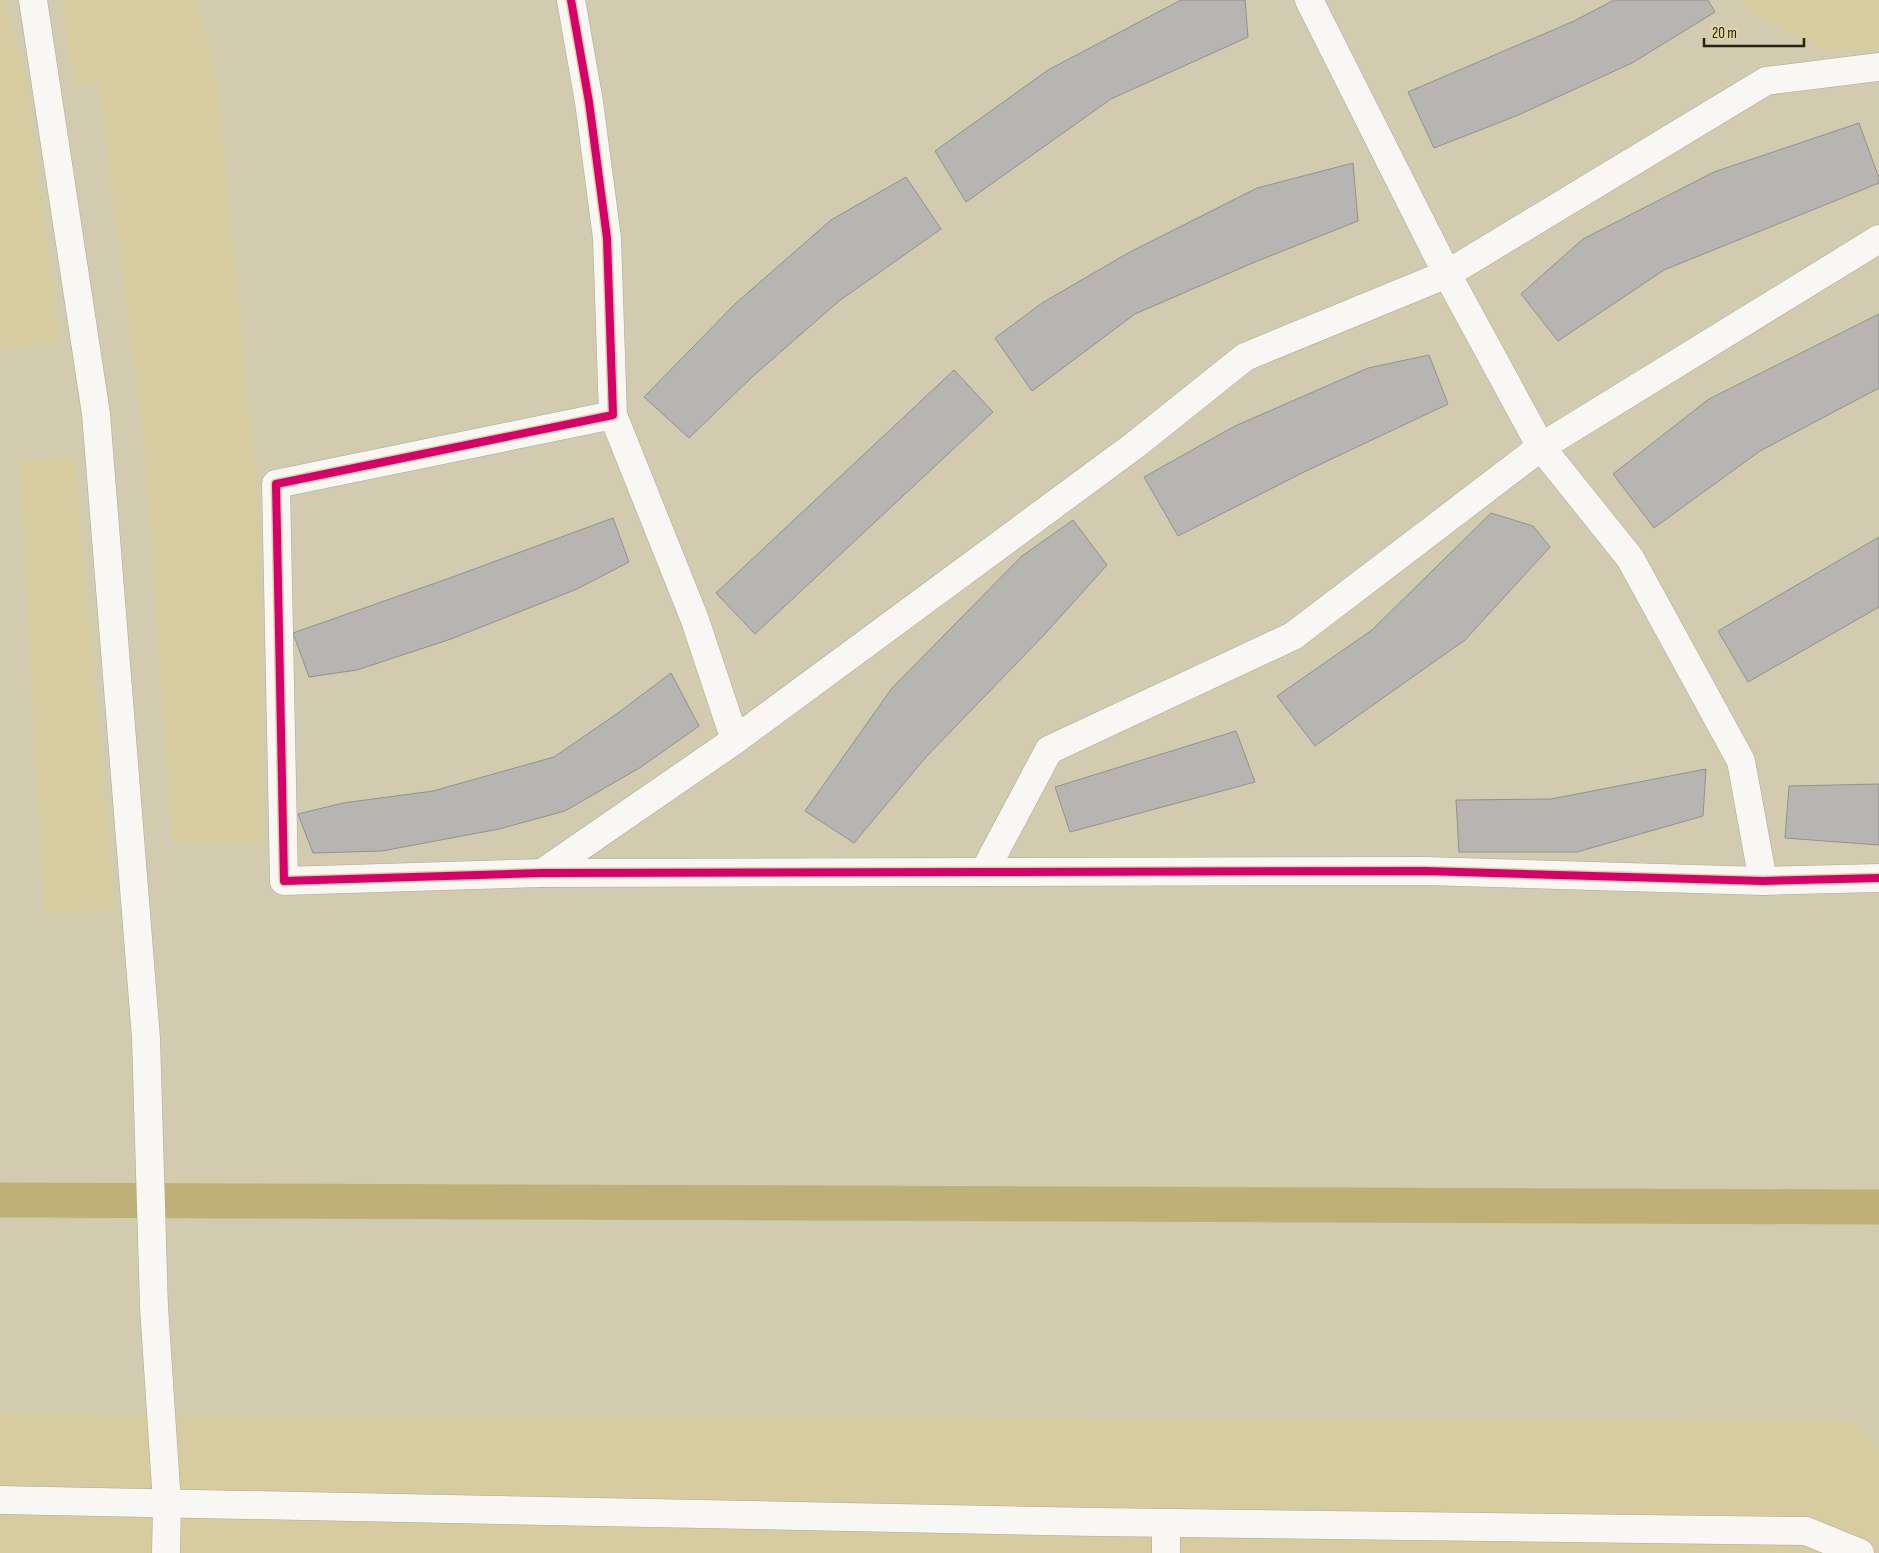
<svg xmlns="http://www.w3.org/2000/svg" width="1879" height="1553" font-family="'Sofia Sans Condensed',sans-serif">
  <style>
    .built { fill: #d7cca0 }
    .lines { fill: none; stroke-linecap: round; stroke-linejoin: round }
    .canal { stroke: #bfb078; stroke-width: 35 }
    .building { fill: #b6b5b1; stroke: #93918d }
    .minor-casing { stroke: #ada892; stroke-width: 29 }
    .minor { stroke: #f8f7f3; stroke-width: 28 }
    .cycleway-casing { stroke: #e0d3a2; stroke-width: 11 }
    .cycleway { stroke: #d6006c; stroke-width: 8 }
  </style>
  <rect width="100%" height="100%" fill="#d2cbb0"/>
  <g class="built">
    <polygon points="0,0 4,0 25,74 61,343 3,350 0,335"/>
    <polygon points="62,0 198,0 218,86 261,527 262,843 172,842 144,445 98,83 74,86"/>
    <polygon points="1744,0 1879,0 1879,48 1829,52 1745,10"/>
    <polygon points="75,456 115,910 44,913 19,460"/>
    <polygon points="0,1414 1853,1421 1879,1449 1879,1553 0,1553"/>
  </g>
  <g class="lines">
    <polyline class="canal" points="0,1200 1879,1207"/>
  </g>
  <g class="building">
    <polygon points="1181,0 1245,0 1248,37 1111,99 966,202 935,151 1048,70"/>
    <polygon points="1614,0 1708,0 1715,12 1632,63 1516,116 1434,148 1408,92 1574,21"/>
    <polygon points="1859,123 1879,178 1879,183 1664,270 1558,341 1521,294 1583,239 1714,172"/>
    <polygon points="1353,163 1358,221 1255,262 1135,314 1032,391 995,338 1042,303 1128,253 1257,188"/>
    <polygon points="906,177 941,229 839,301 752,377 689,438 644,397 736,303 831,220"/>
    <polygon points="1879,314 1879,388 1760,451 1654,528 1613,474 1709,399"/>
    <polygon points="1429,355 1448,404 1304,472 1178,536 1144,477 1235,426 1368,368"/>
    <polygon points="954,370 993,412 755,634 716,593"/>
    <polygon points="1491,513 1533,526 1550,547 1465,640 1315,746 1277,696 1372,630"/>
    <polygon points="613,518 629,562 577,589 451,639 357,670 309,677 293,633 447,579"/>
    <polygon points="1073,520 1107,565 1044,635 926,757 854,843 805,811 892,688 1022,556"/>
    <polygon points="1879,537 1879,607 1748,682 1718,631"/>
    <polygon points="671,673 699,726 641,767 565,811 499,829 382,851 313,853 298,814 343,803 433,791 554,757 618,713"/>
    <polygon points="1236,731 1255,782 1070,832 1055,787"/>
    <polygon points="1706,769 1703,816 1577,852 1459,852 1456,800 1551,799"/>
    <polygon points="1879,784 1879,845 1785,838 1789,786"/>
  </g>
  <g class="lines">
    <defs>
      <g id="minor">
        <polyline points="33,0 96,414 146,1038 154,1307 167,1503 166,1553"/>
        <polyline points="571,0 589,102 607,238 613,415 276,484 284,881 542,873 984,872 1425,871 1763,881 1879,878"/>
        <polyline points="1309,0 1447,274 1541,447 1630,558 1741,761 1763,881"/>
        <polyline points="613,415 695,620 735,740"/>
        <polyline points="984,872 1049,750 1293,636 1541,447 1879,239"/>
        <polyline points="542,873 735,740 1135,445 1245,357 1447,274 1766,81 1879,67"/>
        <polyline points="0,1500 1095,1522 1806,1531 1860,1553"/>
        <polyline points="1166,1523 1166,1553"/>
      </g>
    </defs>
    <use href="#minor" class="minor-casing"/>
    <use href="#minor" class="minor"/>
    <defs>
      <polyline id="cycleway" points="571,0 589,102 607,238 613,415 276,484 284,881 542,873 984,872 1425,871 1763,881 1879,878"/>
    </defs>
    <use href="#cycleway" class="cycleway-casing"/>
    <use href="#cycleway" class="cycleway"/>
  </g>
  <path d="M1704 38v8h100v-8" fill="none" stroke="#292411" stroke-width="2.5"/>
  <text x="1712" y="38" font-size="15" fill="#292411" stroke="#e0d3a2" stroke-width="4" paint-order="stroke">20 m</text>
</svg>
